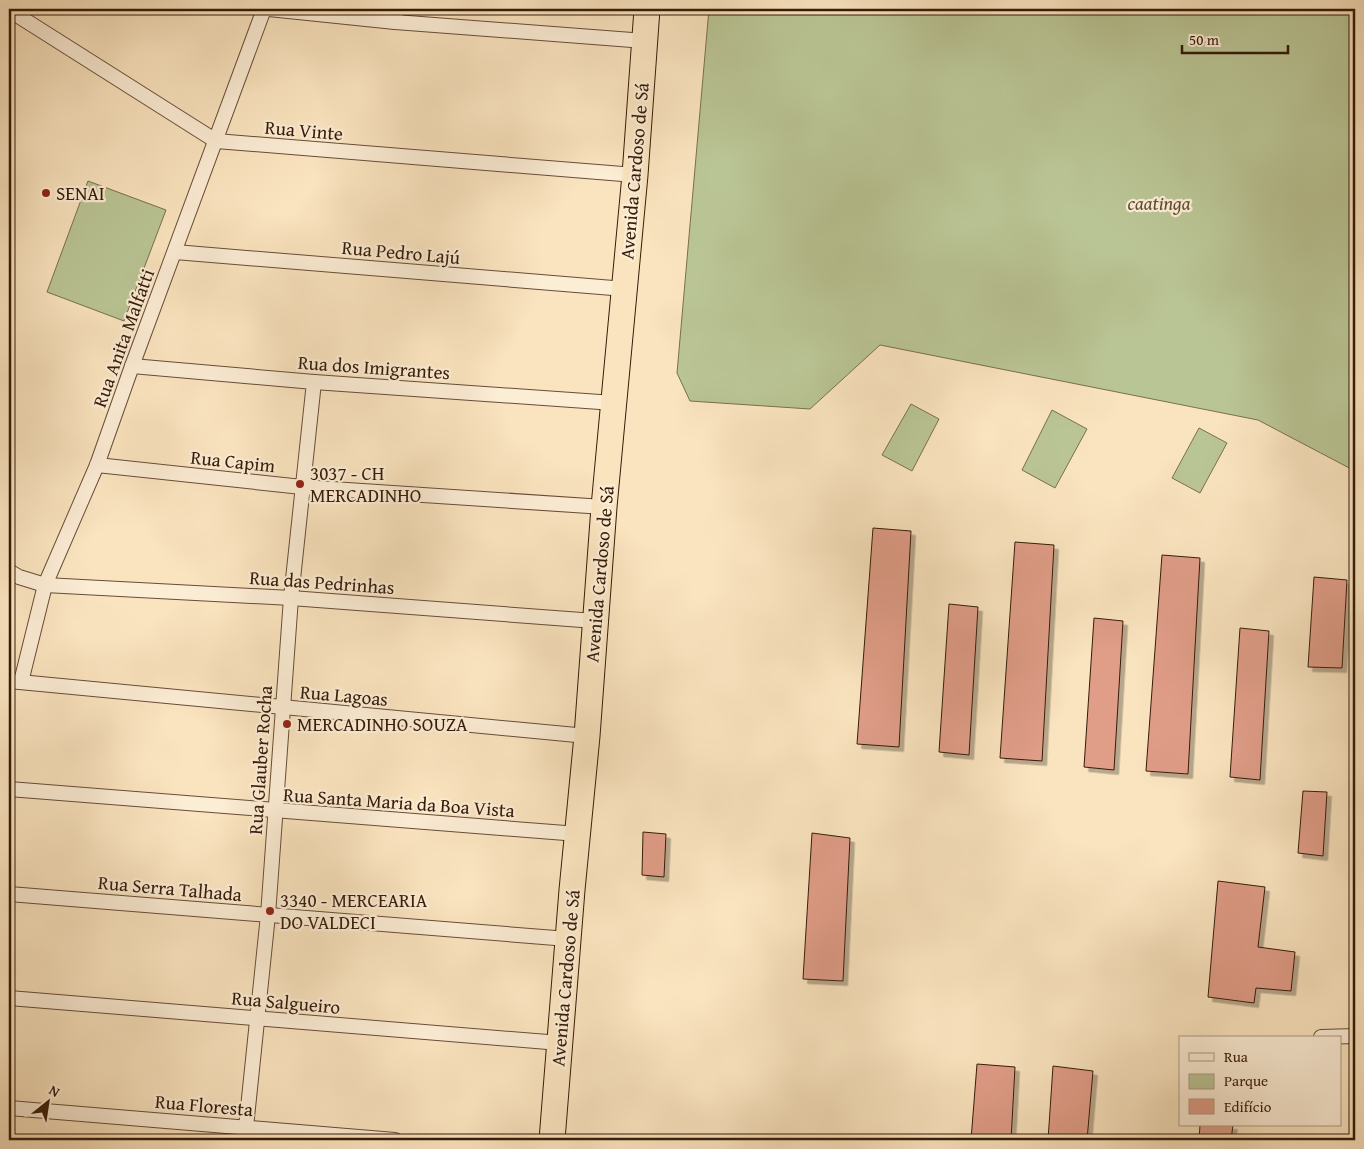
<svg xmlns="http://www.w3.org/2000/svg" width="1364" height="1149" font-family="'Gentium Book Plus',serif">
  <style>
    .green { fill: #bac595; stroke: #78704e }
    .building { fill: #e09d88; stroke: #361b08; filter: url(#shadow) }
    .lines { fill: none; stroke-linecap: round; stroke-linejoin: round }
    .street-casing { stroke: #674d36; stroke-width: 16 }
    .highway-casing { stroke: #361b08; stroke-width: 27 }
    .street { stroke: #fcedd5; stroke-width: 14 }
    .highway { stroke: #fae4bf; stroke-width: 25 }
    .poi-dot { fill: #8f2418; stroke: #fcedd5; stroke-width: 2 }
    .labels { text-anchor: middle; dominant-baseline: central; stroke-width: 4.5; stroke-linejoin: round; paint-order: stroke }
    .street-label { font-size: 19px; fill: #361b08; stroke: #fcedd5 }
    .poi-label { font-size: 19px; fill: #361b08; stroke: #fcedd5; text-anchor: start }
    .park-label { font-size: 19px; font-style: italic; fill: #5e4e32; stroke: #fcedd5 }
  </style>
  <defs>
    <filter id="shadow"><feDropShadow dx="4.5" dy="4.5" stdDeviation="0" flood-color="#0004"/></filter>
  </defs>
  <rect width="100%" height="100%" fill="#fae4bf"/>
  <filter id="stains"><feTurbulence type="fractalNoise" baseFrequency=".004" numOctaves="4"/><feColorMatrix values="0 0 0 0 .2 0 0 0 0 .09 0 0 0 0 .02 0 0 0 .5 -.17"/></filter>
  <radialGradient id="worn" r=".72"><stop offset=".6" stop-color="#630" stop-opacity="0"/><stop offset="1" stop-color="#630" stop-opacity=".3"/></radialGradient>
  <g class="green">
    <polygon points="709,9 1355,9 1355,471 1258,420 880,345 810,409 690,401 677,373"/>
    <polygon points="88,181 166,210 124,321 47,292"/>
    <polygon points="911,404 939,419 912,471 882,455"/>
    <polygon points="1052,410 1087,429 1055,488 1022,470"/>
    <polygon points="1199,428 1227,443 1200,493 1172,478"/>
  </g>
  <g class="building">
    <polygon points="873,528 911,531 899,747 857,744"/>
    <polygon points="1015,542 1054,545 1042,761 1000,758"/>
    <polygon points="1162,555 1200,558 1188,774 1146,771"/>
    <polygon points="1314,577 1347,580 1342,668 1308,667"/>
    <polygon points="949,604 978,607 969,755 939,752"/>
    <polygon points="1094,618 1123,621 1114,770 1084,767"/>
    <polygon points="1240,628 1269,631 1260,780 1230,777"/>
    <polygon points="1303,791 1327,792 1323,856 1298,853"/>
    <polygon points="643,832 666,834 664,877 642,875"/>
    <polygon points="812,833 850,838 843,981 803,979"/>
    <polygon points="1218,881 1265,887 1258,947 1295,952 1291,991 1256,988 1254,1003 1208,997"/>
    <polygon points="977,1064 1015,1067 1011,1140 971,1140"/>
    <polygon points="1053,1066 1093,1071 1087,1140 1048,1140"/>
    <polygon points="1200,1125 1233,1125 1231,1140 1199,1140"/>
  </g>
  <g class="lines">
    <defs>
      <g id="street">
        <polyline points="269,9 395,22 645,41"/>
        <polyline points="9,10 216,141 635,175"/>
        <polyline points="395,22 396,9"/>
        <polyline points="175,252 625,289"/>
        <polyline points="132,366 314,382 614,403"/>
        <polyline points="97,465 302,487 604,507"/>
        <polyline points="9,571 19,577 45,585 291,598 595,621"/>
        <polyline points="9,681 587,736"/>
        <polyline points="21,682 45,585 97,465 132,366 264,9"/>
        <polyline points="9,789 578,834"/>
        <polyline points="9,894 568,939"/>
        <polyline points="9,998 560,1043"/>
        <polyline points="1321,1037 1355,1036"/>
        <polyline points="9,1108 395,1140"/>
        <polyline points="247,1140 246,1127 268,915 291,598 314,382"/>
      </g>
      <polyline id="highway" points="552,1140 572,890 587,736 604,507 635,175 647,9"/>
    </defs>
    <use href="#street" class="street-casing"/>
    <use href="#highway" class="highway-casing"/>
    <use href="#street" class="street"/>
    <use href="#highway" class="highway"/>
  </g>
  <g class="poi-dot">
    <circle cx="46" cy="193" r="5"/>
    <circle cx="300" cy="484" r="5"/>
    <circle cx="287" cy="724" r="5"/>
    <circle cx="270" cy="911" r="5"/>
  </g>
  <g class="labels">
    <g class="street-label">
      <text transform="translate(304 130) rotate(5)">Rua Vinte</text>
      <text transform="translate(634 171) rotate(-85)">Avenida Cardoso de Sá</text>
      <text transform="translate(401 252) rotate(5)">Rua Pedro Lajú</text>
      <text transform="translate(123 338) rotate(-70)">Rua Anita Malfatti</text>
      <text transform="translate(374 367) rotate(4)">Rua dos Imigrantes</text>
      <text transform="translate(233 461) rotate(6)">Rua Capim</text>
      <text transform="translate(599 574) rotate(-85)">Avenida Cardoso de Sá</text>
      <text transform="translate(322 582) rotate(4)">Rua das Pedrinhas</text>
      <text transform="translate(344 695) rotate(5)">Rua Lagoas</text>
      <text transform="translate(260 760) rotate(-86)">Rua Glauber Rocha</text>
      <text transform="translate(399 802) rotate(4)">Rua Santa Maria da Boa Vista</text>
      <text transform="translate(170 888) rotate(5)">Rua Serra Talhada</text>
      <text transform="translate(565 978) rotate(-85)">Avenida Cardoso de Sá</text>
      <text transform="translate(286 1002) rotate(5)">Rua Salgueiro</text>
      <text transform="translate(204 1105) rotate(5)">Rua Floresta</text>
    </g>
    <g class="poi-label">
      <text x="56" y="193">SENAI</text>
      <text x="310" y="473">3037 - CH<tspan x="310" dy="22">MERCADINHO</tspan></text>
      <text x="297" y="724">MERCADINHO SOUZA</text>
      <text x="280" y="900">3340 - MERCEARIA<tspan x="280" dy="22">DO VALDECI</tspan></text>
    </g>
    <g class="park-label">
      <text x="1159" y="203">caatinga</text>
    </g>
  </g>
  <rect width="1364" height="1149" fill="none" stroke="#fae4bf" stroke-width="30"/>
  <rect x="10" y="10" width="1344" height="1129" fill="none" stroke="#361b08" stroke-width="2.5"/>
  <rect x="15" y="15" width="1334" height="1119" fill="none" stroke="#361b08"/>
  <rect x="1179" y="1036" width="162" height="90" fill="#fcedd5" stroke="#ad9983"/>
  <rect x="1189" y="1053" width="25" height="8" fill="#fcedd5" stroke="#ad9983"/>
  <text x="1224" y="1062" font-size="15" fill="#361b08">Rua</text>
  <rect x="1189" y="1074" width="25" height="15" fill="#bac595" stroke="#ad9983"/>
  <text x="1224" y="1086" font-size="15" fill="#361b08">Parque</text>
  <rect x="1189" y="1099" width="25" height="15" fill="#e09d88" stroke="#ad9983"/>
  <text x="1224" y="1112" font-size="15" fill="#361b08">Edifício</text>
  <g transform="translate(48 1102) rotate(30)" stroke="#fcedd5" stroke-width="4" paint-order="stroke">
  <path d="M0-4L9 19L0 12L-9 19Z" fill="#361b08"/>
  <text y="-8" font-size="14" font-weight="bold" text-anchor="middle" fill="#361b08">N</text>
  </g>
  <path d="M1182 45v8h106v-8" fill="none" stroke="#361b08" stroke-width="2.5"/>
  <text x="1189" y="45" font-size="15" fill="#361b08" stroke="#fcedd5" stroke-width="4" paint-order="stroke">50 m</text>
  <rect width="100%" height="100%" filter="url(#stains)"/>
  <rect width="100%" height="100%" fill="url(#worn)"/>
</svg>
